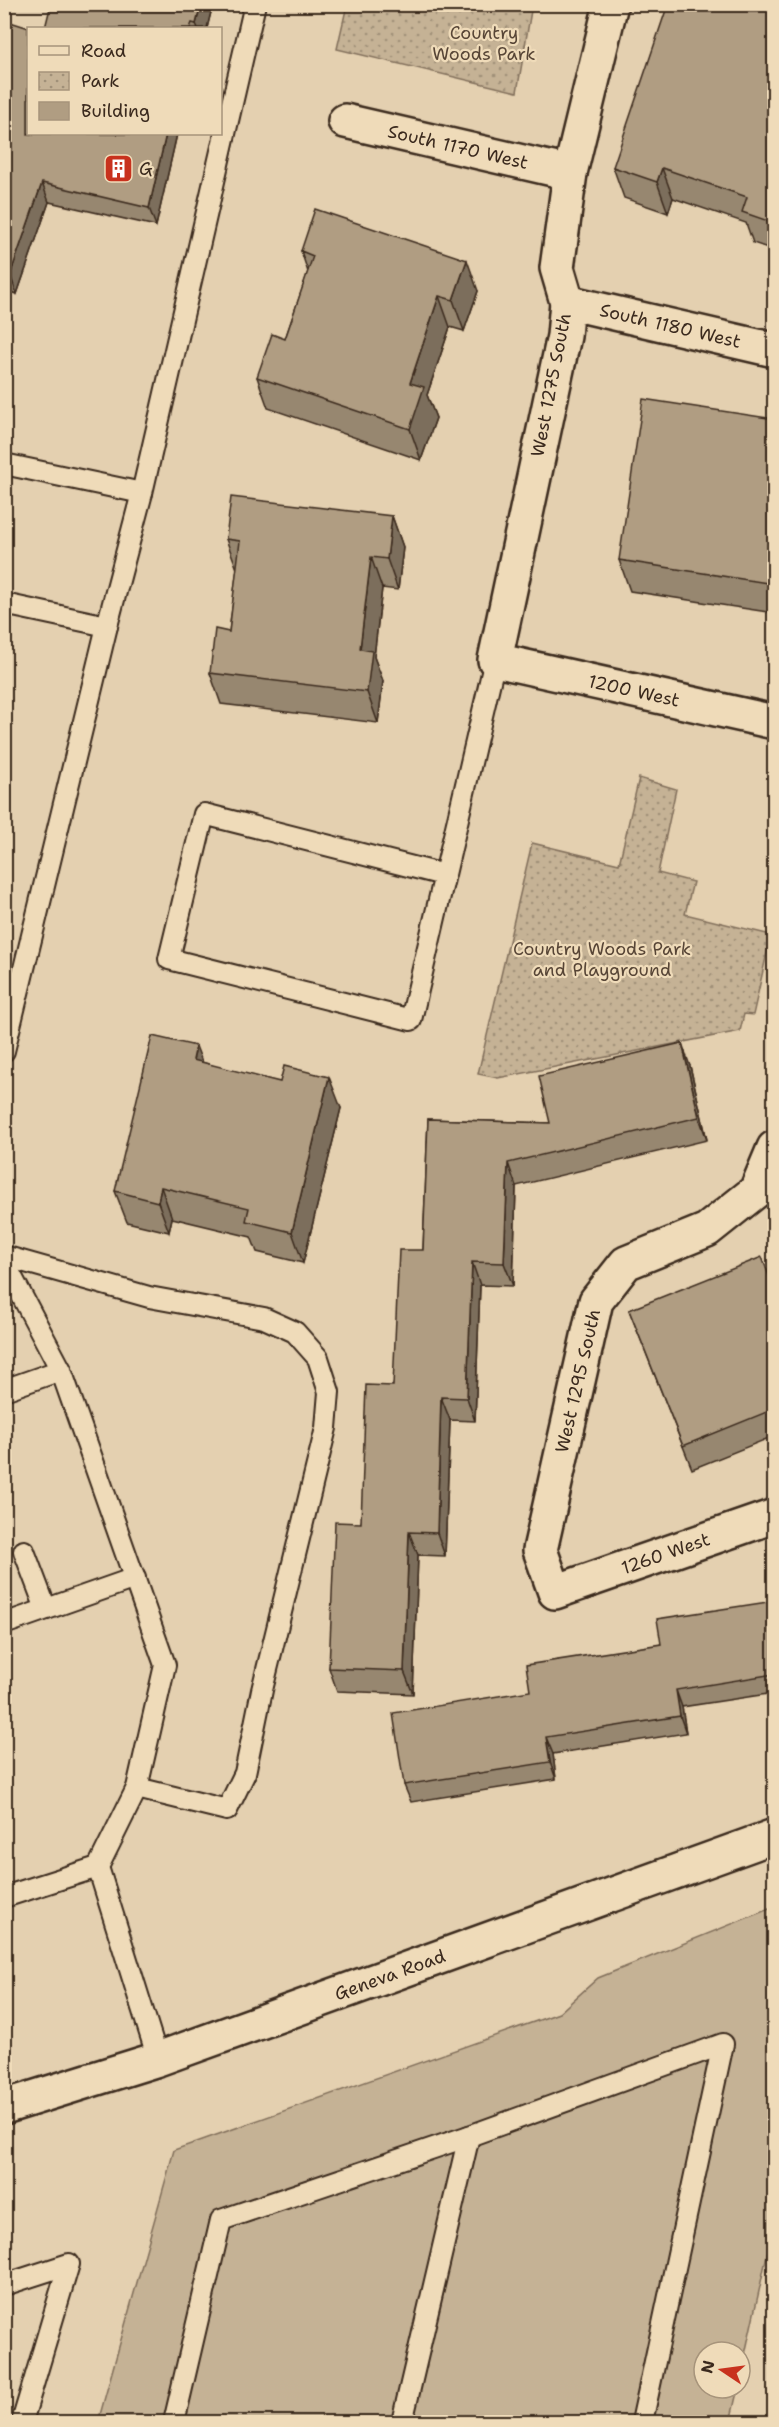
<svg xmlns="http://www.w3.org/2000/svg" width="779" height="2427" font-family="'Shantell Sans',sans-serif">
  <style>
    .grass { fill: #c5b295; stroke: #806e5a; stroke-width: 1.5 }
    .park { fill: url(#park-dots); stroke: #806e5a; stroke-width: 1.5 }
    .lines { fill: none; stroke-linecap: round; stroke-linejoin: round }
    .service-casing { stroke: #3b2a1e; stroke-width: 24 }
    .minor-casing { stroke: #3b2a1e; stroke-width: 38 }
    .secondary-casing { stroke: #3b2a1e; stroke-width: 38 }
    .service { stroke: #efdbb9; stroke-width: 20 }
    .minor { stroke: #efdbb9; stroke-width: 33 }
    .secondary { stroke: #efdbb9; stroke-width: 33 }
    .wall { fill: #978770; stroke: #3b2a1e; stroke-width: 1.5 }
    .shaded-wall { fill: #7b6e5b; stroke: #3b2a1e; stroke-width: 1.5 }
    .building { fill: #b09d82; stroke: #3b2a1e; stroke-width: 1.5 }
    .labels { text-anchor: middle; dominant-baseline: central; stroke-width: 4.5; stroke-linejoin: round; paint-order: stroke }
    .park-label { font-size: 18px; fill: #574536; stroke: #efdbb9 }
    .street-label { font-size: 18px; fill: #3b2a1e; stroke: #efdbb9 }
    .poi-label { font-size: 18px; fill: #3b2a1e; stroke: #efdbb9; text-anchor: start }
  </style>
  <defs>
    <pattern id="park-dots" width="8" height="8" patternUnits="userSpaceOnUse" patternTransform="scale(1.5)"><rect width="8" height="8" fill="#c5b295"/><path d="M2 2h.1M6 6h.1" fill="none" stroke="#a19179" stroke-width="1.8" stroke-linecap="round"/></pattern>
  </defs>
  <rect width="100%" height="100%" fill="#e4d0b0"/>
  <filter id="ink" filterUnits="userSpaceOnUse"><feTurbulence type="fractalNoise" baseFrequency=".0167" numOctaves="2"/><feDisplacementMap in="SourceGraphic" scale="12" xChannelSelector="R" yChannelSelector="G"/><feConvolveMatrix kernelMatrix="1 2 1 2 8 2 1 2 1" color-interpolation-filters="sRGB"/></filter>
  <g filter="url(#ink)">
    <polygon class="grass" points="774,1907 774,2223 740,2377 740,2352 704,2352 704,2388 738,2388 730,2422 98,2422 174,2150 559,2013 598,1978"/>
    <g class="park">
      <polygon points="347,5 532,5 517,92 337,49"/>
      <polygon points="639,778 676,789 658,873 693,882 685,914 771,935 753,1015 744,1014 740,1031 498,1078 478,1074 532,843 619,864"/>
    </g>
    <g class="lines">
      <defs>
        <g id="service">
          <polyline points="4,464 142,493"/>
          <polyline points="4,604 107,626"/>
          <polyline points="444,875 204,814 169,959 411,1020 495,660"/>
          <polyline points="4,1051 107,626 142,493 255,4"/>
          <polyline points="4,1256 149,1297 264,1318 295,1332 318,1358 329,1392 326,1428 262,1690 245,1773 227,1810 137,1788"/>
          <polyline points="4,1262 61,1370 165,1665 137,1788 98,1867 158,2059"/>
          <polyline points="4,1390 61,1370"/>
          <polyline points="24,1551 46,1609"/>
          <polyline points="4,1624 135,1578"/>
          <polyline points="4,1897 98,1867"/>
          <polyline points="4,2285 69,2264 22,2422"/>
          <polyline points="174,2422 221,2220 469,2136 723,2044 642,2422"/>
          <polyline points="402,2422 469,2136"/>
        </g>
        <g id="minor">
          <path id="s1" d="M611,4L570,173L557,268L567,302L564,336L495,660L774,722"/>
          <path id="s2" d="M345,121L570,173"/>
          <path id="s3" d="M567,302L774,350"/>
          <path id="s4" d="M774,1148L756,1191L707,1230L626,1263L596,1301L540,1550L555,1592L774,1516"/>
        </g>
        <g id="secondary">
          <path id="s5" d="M4,2107L158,2059L774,1836"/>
        </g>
      </defs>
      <use href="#service" class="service-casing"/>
      <use href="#minor" class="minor-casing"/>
      <use href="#secondary" class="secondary-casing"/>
      <use href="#service" class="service"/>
      <use href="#minor" class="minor"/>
      <use href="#secondary" class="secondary"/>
    </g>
    <g class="wall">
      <polygon points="213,4 207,28 45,28"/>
      <polygon points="774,4 774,250 753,243 746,223 673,198 668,213 624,198 613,167"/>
      <polygon points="4,20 177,134 156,226 49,202 17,294 4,290"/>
      <polygon points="301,251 478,291 464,331 450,327 427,395 436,418 421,460 268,408 257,377 285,339 308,272"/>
      <polygon points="774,419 774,613 630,591 619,560"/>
      <polygon points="392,516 403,547 398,590 382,588 374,657 383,681 378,723 221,704 210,673 229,632 237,569 226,539"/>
      <polygon points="202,1062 341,1108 303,1263 257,1252 251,1237 172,1218 169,1232 127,1222 115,1191"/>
      <polygon points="690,1066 707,1140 516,1186 513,1286 480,1285 475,1421 450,1420 445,1556 418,1555 413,1694 337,1691 329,1668 361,1523 393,1386 423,1250 428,1119 550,1123"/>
      <polygon points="774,1289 774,1436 692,1469 629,1310"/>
      <polygon points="774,1601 774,1693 682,1707 686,1733 553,1754 556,1779 411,1802 404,1785 530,1691 661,1644"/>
    </g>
    <g class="shaded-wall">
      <polygon points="201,4 213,4 207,28 198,28 196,24"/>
      <polygon points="166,134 177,134 156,226 149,208"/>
      <polygon points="662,168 673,198 668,213 657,182"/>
      <polygon points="42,183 49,202 17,294 10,275"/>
      <polygon points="467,260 478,291 464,331 453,300"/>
      <polygon points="439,296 450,327 427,395 436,418 421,460 410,429 410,383"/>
      <polygon points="392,516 403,547 398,590 387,559"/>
      <polygon points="371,557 382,588 374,657 383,681 378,723 367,692 360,649"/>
      <polygon points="682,1043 690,1066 707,1140 699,1117"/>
      <polygon points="196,1046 208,1077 193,1060"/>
      <polygon points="329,1077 341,1108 303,1263 292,1232"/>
      <polygon points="508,1163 516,1186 513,1286 504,1263"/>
      <polygon points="161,1187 172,1218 169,1232 158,1202"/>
      <polygon points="472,1262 480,1285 475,1421 467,1398"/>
      <polygon points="441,1397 450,1420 445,1556 437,1533"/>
      <polygon points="409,1532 418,1555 413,1694 404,1671"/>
      <polygon points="676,1690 682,1707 686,1733 680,1716"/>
      <polygon points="546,1737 553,1754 556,1779 550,1762"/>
    </g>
    <g class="building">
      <polygon points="51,4 201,4 196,24 192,23 190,28 45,28"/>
      <polygon points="668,4 774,4 774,223 742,212 747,197 662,168 657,182 613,167"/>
      <polygon points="4,20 29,28 28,28 28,134 166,134 149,208 42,183 10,275 4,273"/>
      <polygon points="315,209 467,260 453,300 439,296 410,383 424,387 410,429 257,377 272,334 285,339 313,256 301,251"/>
      <polygon points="643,399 774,419 774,584 619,560"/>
      <polygon points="231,497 392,516 387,559 371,557 360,649 372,651 367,692 210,673 215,629 229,632 240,541 226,539"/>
      <polygon points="152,1036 196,1046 193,1060 280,1082 284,1066 329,1077 292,1232 246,1221 249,1208 161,1187 158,1202 115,1191"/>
      <polygon points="682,1043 699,1117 508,1163 504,1263 472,1262 467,1398 441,1397 437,1533 409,1532 404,1671 329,1668 335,1522 361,1523 366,1385 393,1386 399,1250 423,1250 428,1119 550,1123 539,1076"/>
      <polygon points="762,1257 774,1289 774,1409 683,1446 629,1310"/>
      <polygon points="774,1601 774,1674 676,1690 680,1716 546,1737 550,1762 404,1785 393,1713 530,1691 526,1665 661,1644 657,1619"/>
    </g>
  </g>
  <defs>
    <symbol id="building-square" viewBox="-11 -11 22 22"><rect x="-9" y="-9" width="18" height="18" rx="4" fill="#c8321e" stroke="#efdbb9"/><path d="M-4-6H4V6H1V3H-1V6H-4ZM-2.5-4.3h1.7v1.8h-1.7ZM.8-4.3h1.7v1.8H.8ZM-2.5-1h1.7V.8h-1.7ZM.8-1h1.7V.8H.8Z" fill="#fff"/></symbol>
  </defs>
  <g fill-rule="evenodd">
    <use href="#building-square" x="102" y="152" width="33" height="33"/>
  </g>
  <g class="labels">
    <g class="park-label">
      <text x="484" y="33">Country<tspan x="484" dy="21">Woods Park</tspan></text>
      <text x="602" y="949">Country Woods Park<tspan x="602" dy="21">and Playground</tspan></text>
    </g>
    <g class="street-label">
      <text stroke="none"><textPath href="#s2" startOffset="116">South 1170 West</textPath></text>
      <text stroke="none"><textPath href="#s3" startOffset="106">South 1180 West</textPath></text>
      <text transform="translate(551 385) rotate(-79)">West 1275 South</text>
      <text stroke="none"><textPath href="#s1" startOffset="813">1200 West</textPath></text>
      <text transform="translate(578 1381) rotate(-77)">West 1295 South</text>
      <text stroke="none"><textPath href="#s4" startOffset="662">1260 West</textPath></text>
      <text stroke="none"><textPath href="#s5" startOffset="408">Geneva Road</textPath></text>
    </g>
    <g class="poi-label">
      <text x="139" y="169">G</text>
    </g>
  </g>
  <rect width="779" height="2427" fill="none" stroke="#efdbb9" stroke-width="24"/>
  <rect x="12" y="12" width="755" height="2403" fill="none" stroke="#3b2a1e" stroke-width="2" filter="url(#ink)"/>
  <rect x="27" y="27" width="195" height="108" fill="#efdbb9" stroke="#a7947b" stroke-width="1.5"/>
  <rect x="39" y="46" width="30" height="9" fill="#efdbb9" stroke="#a7947b" stroke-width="1.5"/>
  <text x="81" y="57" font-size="18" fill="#3b2a1e">Road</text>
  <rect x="39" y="72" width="30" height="18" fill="url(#park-dots)" stroke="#a7947b" stroke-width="1.5"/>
  <text x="81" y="87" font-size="18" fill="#3b2a1e">Park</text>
  <rect x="39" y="102" width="30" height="18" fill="#b09d82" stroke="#a7947b" stroke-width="1.5"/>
  <text x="81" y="117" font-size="18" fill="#3b2a1e">Building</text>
  <g transform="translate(722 2370) rotate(283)"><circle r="28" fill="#efdbb9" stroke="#a7947b" stroke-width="1.5"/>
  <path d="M0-4.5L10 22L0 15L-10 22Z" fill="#c8321e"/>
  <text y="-9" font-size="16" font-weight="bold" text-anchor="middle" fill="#3b2a1e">N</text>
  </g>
</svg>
